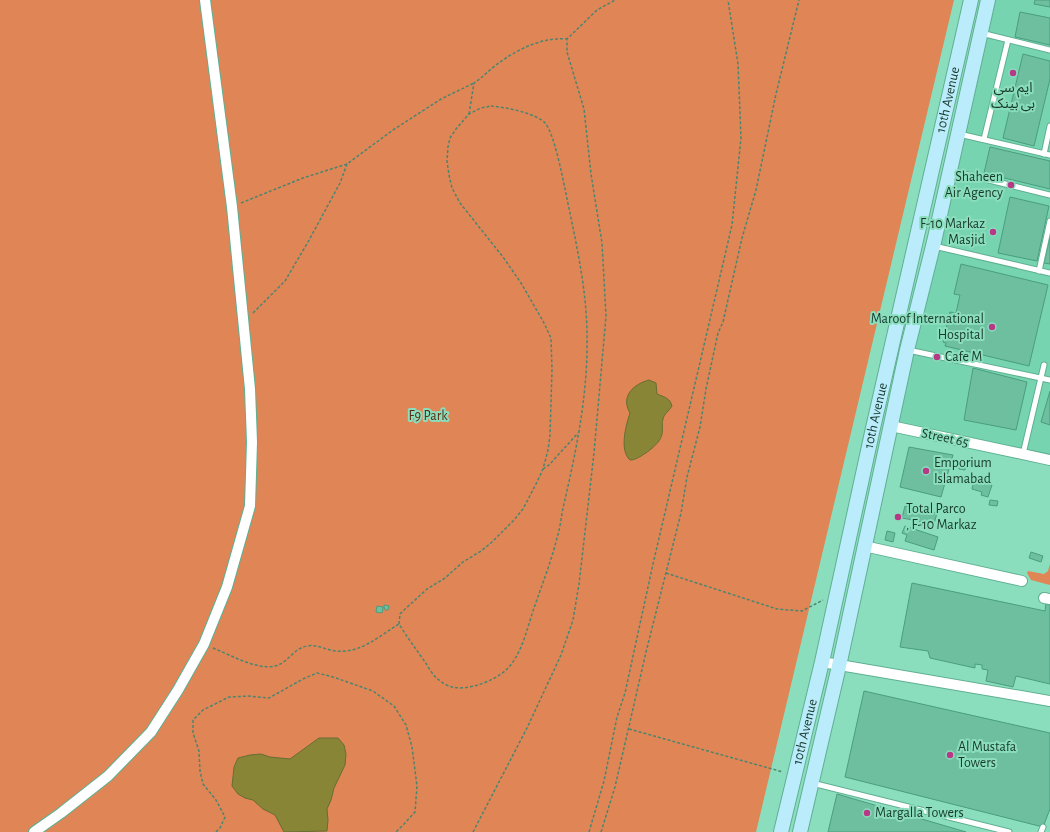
<svg xmlns="http://www.w3.org/2000/svg" width="1050" height="832" font-family="'Alegreya Sans','Noto Sans Arabic',sans-serif">
  <style>
    .built { fill: #77d4b0 }
    .green { fill: #e08556 }
    .water { fill: #888536; stroke: #666e33 }
    .building { fill: #6dbf9f; stroke: #4a9d7e }
    .lines { fill: none; stroke-linecap: round; stroke-linejoin: round }
    .lane-casing { stroke: #5eb091; stroke-width: 7 }
    .street-casing { stroke: #5eb091; stroke-width: 12 }
    .secondary-casing { stroke: #5eb091; stroke-width: 16 }
    .path { stroke: #4c856e; stroke-width: 1.5; stroke-dasharray: 3 2; stroke-linecap: butt }
    .lane { stroke: #fff; stroke-width: 5 }
    .street { stroke: #fff; stroke-width: 10 }
    .secondary { stroke: #baecfb; stroke-width: 14 }
    .poi-dot { fill: #b73886; stroke: #8bdebd; stroke-width: 1.5 }
    .labels { text-anchor: middle; dominant-baseline: central; stroke-width: 4; stroke-linejoin: round; paint-order: stroke }
    .poi-label { font-size: 14px; fill: #16392c; stroke: #8bdebd; text-anchor: start }
    .street-label { font-size: 14px; fill: #16392c; stroke: #8bdebd }
    .park-label { font-size: 14px; fill: #5c2d13; stroke: #8bdebd }
  </style>
  <rect width="100%" height="100%" fill="#8bdebd"/>
  <polygon class="built" points="994,0 1050,0 1050,455 897,422"/>
  <g class="green">
    <polygon points="0,0 954,0 756,832 0,832"/>
    <polygon points="1050,564 1050,585 1031,580 1027,573 1028,571 1044,574 1048,571"/>
  </g>
  <g class="water">
    <path d="M649,380L656,383L657,394C664,397 670,398 672,406C669,411 664,414 663,419C661,425 664,431 661,437C659,445 637,461 630,460C619,450 626,425 630,413C620,396 634,384 649,380Z"/>
    <polygon points="319,738 338,738 344,745 346,754 345,765 334,788 331,800 327,809 328,820 327,831 284,832 275,815 263,809 253,800 245,798 238,794 232,786 234,767 238,758 250,755 261,754 270,757 290,759"/>
  </g>
  <g class="building">
    <polygon points="1035,0 1050,0 1050,7 1034,4"/>
    <polygon points="1020,12 1050,18 1050,45 1015,37"/>
    <polygon points="1023,54 1050,61 1050,79 1034,146 1003,138"/>
    <polygon points="990,147 1050,161 1050,189 984,173"/>
    <polygon points="1010,197 1049,206 1037,261 998,253"/>
    <polygon points="1050,237 1050,264 1044,263"/>
    <polygon points="961,264 1048,285 1029,366 945,346 946,343 943,342 950,312 956,313 960,295 954,294"/>
    <polygon points="973,368 1027,382 1016,430 964,420"/>
    <polygon points="1050,391 1050,425 1041,422"/>
    <polygon points="909,447 953,455 941,497 900,487"/>
    <polygon points="960,460 967,461 965,470 959,469"/>
    <polygon points="974,480 992,485 988,497 981,495 982,492 972,489"/>
    <polygon points="990,500 998,501 997,506 989,505"/>
    <polygon points="905,506 937,513 934,524 902,518"/>
    <polygon points="905,526 938,537 934,550 905,541 907,535 902,533"/>
    <polygon points="887,531 895,533 893,542 885,540"/>
    <polygon points="1031,552 1043,556 1041,562 1029,558"/>
    <polygon points="912,583 1045,611 1046,603 1050,604 1050,684 1016,676 1013,687 986,681 988,670 982,669 982,665 975,664 975,668 930,658 928,651 900,647"/>
    <polygon points="384,605 389,606 388,610 385,610 385,608 384,608"/>
    <polygon points="377,606 383,607 382,613 376,612"/>
    <polygon points="864,691 1050,733 1050,809 1043,827 845,777"/>
    <polygon points="837,794 966,832 828,832"/>
  </g>
  <g class="lines">
    <defs>
      <g id="lane">
        <polyline points="981,33 1050,50"/>
        <polyline points="959,134 1050,155"/>
        <polyline points="984,139 1008,40"/>
        <polyline points="1044,154 1050,126"/>
        <polyline points="952,171 1050,195"/>
        <polyline points="934,246 1050,273"/>
        <polyline points="1039,271 1050,221"/>
        <polyline points="908,350 1050,380"/>
        <polyline points="1023,454 1044,365"/>
        <polyline points="812,783 1009,832"/>
        <polyline points="1041,832 1043,827"/>
      </g>
      <g id="street">
        <polyline points="891,426 1050,460"/>
        <polyline points="864,546 1022,581"/>
        <polyline points="1044,598 1050,599"/>
        <polyline points="822,662 1050,701"/>
        <polyline points="34,832 61,813 108,776 151,732 178,690 204,644 227,587 250,506 252,442 250,389 232,207 205,0"/>
      </g>
      <g id="secondary">
        <path id="s1" d="M781,832L822,662L873,428L971,0"/>
        <polyline points="800,832 839,666 907,350 934,242 988,0"/>
      </g>
    </defs>
    <use href="#lane" class="lane-casing"/>
    <use href="#street" class="street-casing"/>
    <use href="#secondary" class="secondary-casing"/>
    <g class="path">
      <path d="M491,106C504,107 536,113 545,123C554,133 562,175 565,189C575,238 587,288 587,337C588,395 576,452 563,508C561,518 560,529 557,538C551,562 542,585 534,608C527,628 522,655 506,670C494,681 468,691 452,687C448,686 442,683 439,680C433,676 429,668 425,662C416,649 407,637 399,624L400,614L404,610L427,589L445,578L463,562L481,551L492,542L514,520L523,509L537,482L543,469L548,450L550,435L552,369L551,338L543,321L521,283L503,257L460,203L452,188L449,175L447,161L448,147L450,138L456,129L469,114L481,108Z"/>
      <path d="M469,114L474,83C482,78 488,71 496,65C516,50 541,37 567,39"/>
      <polyline points="241,203 303,178 347,164 393,130 441,99 474,83"/>
      <polyline points="253,313 285,281 308,242 340,183 347,164"/>
      <polyline points="543,469 549,465 578,433"/>
      <polyline points="666,573 777,609 802,611 823,600"/>
      <path d="M213,648C231,655 264,675 282,663C291,657 296,648 307,646C317,644 326,650 336,651C360,654 379,636 399,624"/>
      <polyline points="629,729 783,772"/>
      <polyline points="216,832 220,828 225,817 216,800 203,784 200,771 199,751 193,733 193,720 203,710 229,697 249,696 269,698 303,679 317,673 333,677 373,691 394,706 406,725 412,747 417,786 415,812 404,824 396,832"/>
      <polyline points="473,832 527,728 561,655 573,620 579,584 594,453 606,316 602,243 591,174 584,109 567,52 567,39 597,10 615,0"/>
      <polyline points="589,832 604,781 617,717 625,693 653,564 732,225 741,138 738,64 728,0"/>
      <polyline points="601,832 615,787 646,652 681,513 687,477 700,427 706,389 718,333 723,322 742,238 756,190 776,94 799,0"/>
    </g>
    <use href="#lane" class="lane"/>
    <use href="#street" class="street"/>
    <use href="#secondary" class="secondary"/>
  </g>
  <g class="poi-dot">
    <circle cx="1013" cy="73" r="4"/>
    <circle cx="1011" cy="185" r="4"/>
    <circle cx="993" cy="232" r="4"/>
    <circle cx="992" cy="327" r="4"/>
    <circle cx="937" cy="357" r="4"/>
    <circle cx="926" cy="471" r="4"/>
    <circle cx="898" cy="517" r="4"/>
    <circle cx="950" cy="755" r="4"/>
    <circle cx="867" cy="813" r="4"/>
  </g>
  <g class="labels">
    <g class="poi-label">
      <text x="1013" y="88" text-anchor="middle">ایم سی<tspan x="1013" dy="16">بی بینک</tspan></text>
      <text x="1003" y="177" text-anchor="end">Shaheen<tspan x="1003" dy="16">Air Agency</tspan></text>
      <text x="985" y="224" text-anchor="end">F-10 Markaz<tspan x="985" dy="16">Masjid</tspan></text>
      <text x="984" y="319" text-anchor="end">Maroof International<tspan x="984" dy="16">Hospital</tspan></text>
      <text x="945" y="357">Cafe M</text>
      <text x="934" y="463">Emporium<tspan x="934" dy="16">Islamabad</tspan></text>
      <text x="906" y="509">Total Parco<tspan x="906" dy="16">, F-10 Markaz</tspan></text>
      <text x="958" y="747">Al Mustafa<tspan x="958" dy="16">Towers</tspan></text>
      <text x="875" y="813">Margalla Towers</text>
    </g>
    <g class="street-label">
      <text stroke="none"><textPath href="#s1" startOffset="751">10th Avenue</textPath></text>
      <text stroke="none"><textPath href="#s1" startOffset="427">10th Avenue</textPath></text>
      <text transform="translate(945 438) rotate(12)">Street 65</text>
      <text stroke="none"><textPath href="#s1" startOffset="103">10th Avenue</textPath></text>
    </g>
    <g class="park-label">
      <text x="428" y="416">F9 Park</text>
    </g>
  </g>
</svg>
